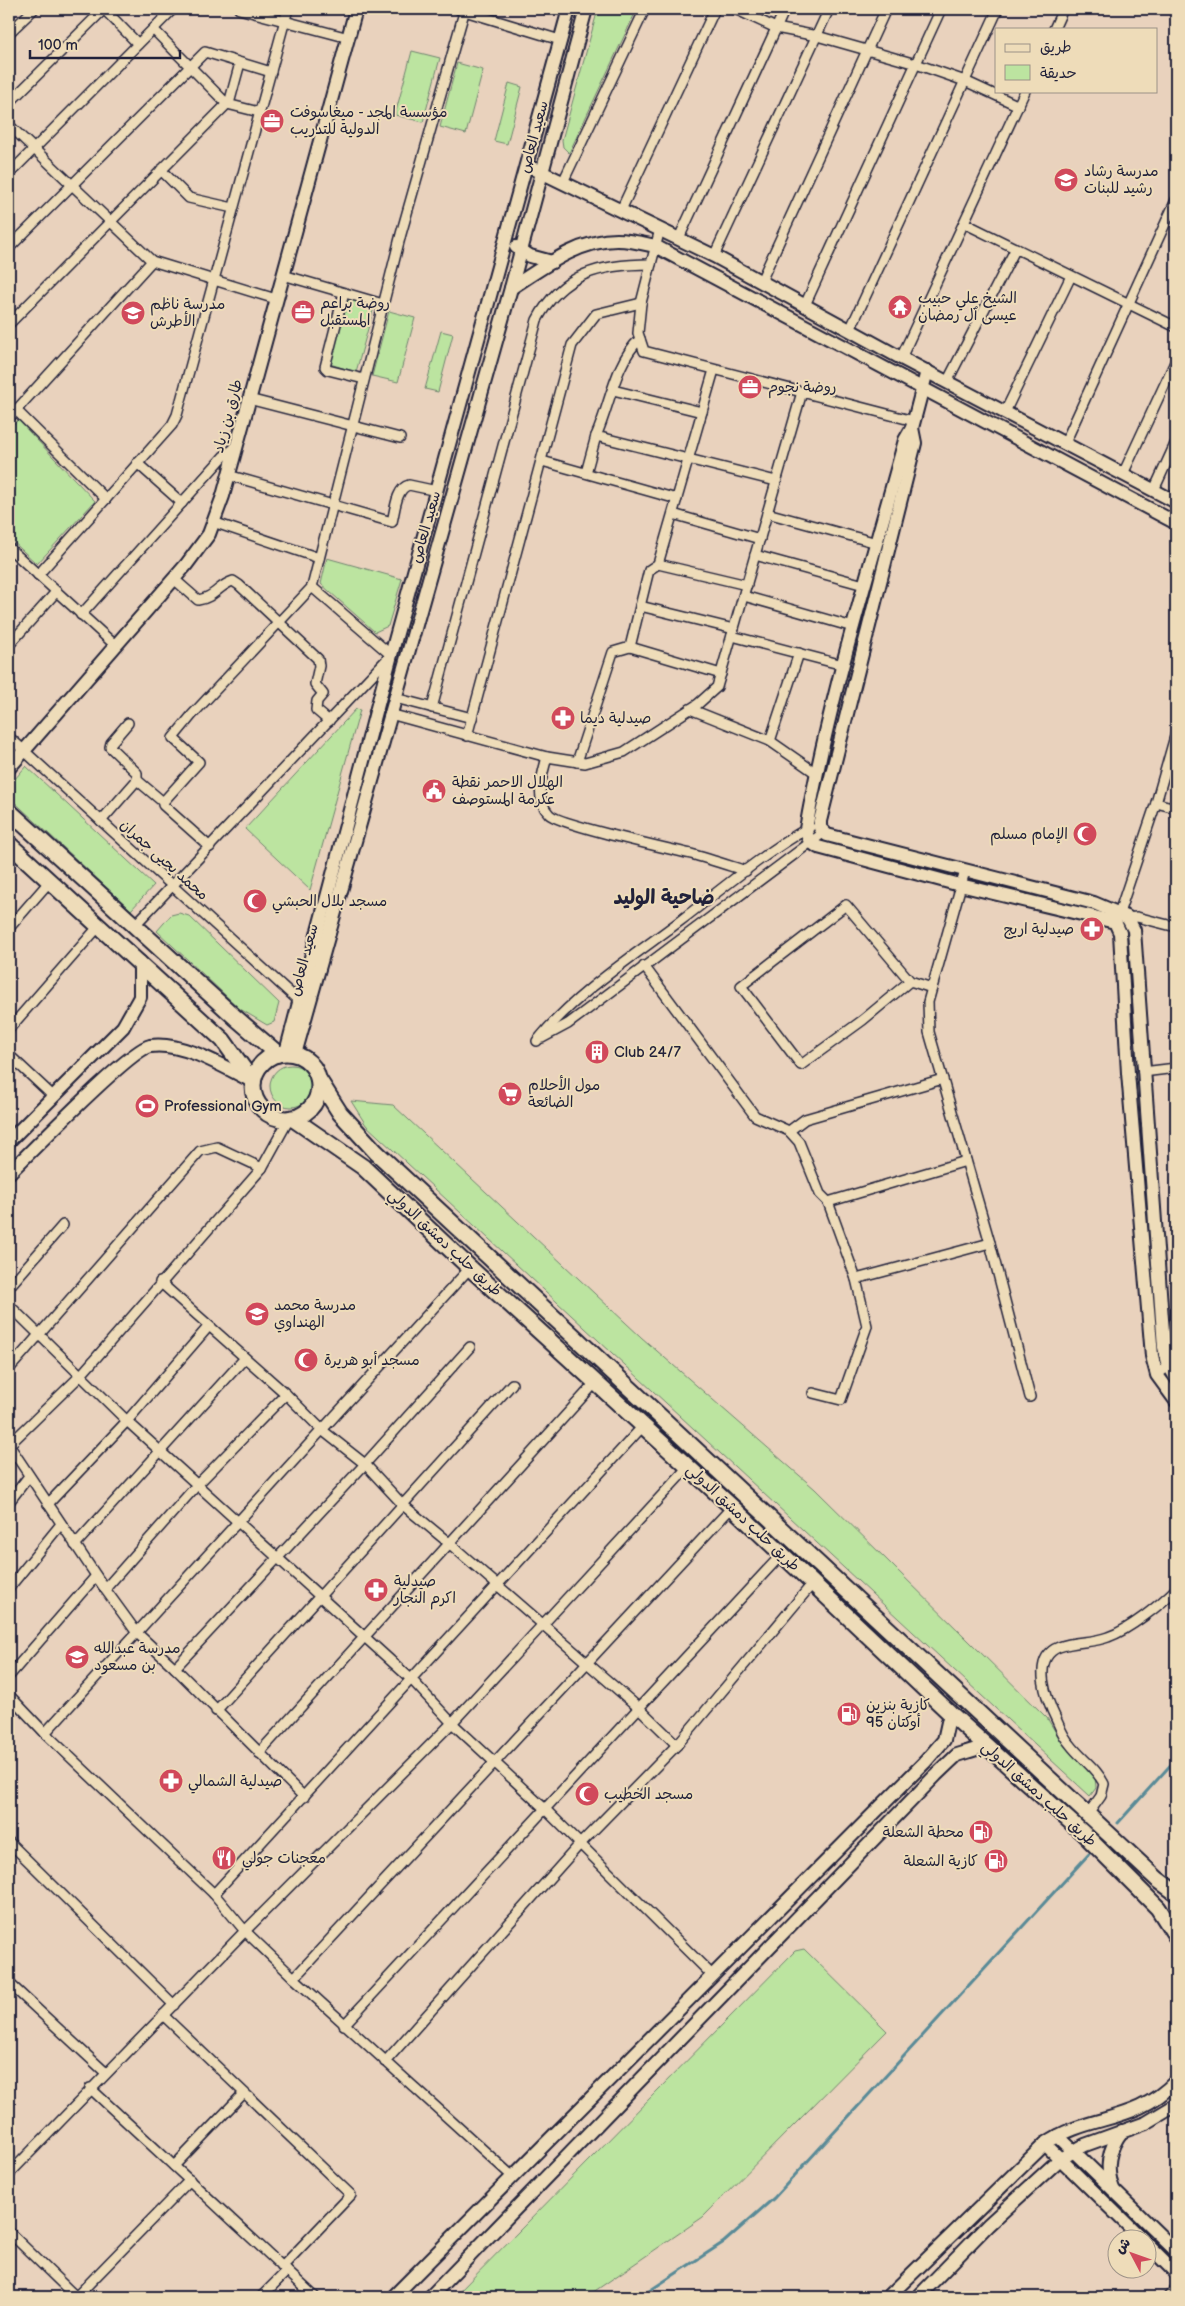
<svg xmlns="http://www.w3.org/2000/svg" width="1185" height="2306" font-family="'Balsamiq Sans','Playpen Sans Arabic',sans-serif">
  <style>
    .green { fill: #bce4a0; stroke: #6f836e }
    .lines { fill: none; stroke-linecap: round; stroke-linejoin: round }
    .stream { stroke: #598a97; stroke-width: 3 }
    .street-casing { stroke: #22223b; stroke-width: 12 }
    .secondary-casing { stroke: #22223b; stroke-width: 16 }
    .highway-casing { stroke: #22223b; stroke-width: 19 }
    .street { stroke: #eedcb9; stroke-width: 9 }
    .secondary { stroke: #eedcb9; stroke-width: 12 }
    .highway { stroke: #eedcb9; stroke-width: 15 }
    .labels { text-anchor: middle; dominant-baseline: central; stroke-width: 4; stroke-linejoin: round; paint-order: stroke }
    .poi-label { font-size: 15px; fill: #22223b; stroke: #eedcb9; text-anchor: start }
    .street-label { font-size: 15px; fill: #22223b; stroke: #eedcb9 }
    .district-label { font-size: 20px; font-weight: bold; fill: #22223b; stroke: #eedcb9 }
  </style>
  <rect width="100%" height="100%" fill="#e9d2bd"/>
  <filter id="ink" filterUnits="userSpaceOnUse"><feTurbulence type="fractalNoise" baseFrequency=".02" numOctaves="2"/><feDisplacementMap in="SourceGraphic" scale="10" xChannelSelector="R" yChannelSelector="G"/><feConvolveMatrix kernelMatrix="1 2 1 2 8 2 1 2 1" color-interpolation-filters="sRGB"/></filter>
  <g filter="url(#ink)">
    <g class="green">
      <polygon points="598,9 637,9 569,153 563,147 562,140"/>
      <polygon points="412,51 440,58 423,122 395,115"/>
      <polygon points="457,63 483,70 466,134 440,127"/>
      <polygon points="509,83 522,87 507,144 494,141"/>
      <polygon points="348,299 374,307 356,372 330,364"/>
      <polygon points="389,311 415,318 398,382 372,376"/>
      <polygon points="441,331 453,334 438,392 425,389"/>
      <polygon points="18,420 95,501 37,564 9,538 9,429"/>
      <polygon points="327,558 402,579 388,626 375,632 321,584"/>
      <polygon points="356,709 360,710 310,890 245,829"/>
      <polygon points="26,766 154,885 131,910 9,797 9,786"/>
      <polygon points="179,913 189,916 279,1003 274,1022 267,1025 240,1009 157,931 171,915"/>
      <circle cx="291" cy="1086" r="21"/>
      <polygon points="351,1101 393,1105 641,1337 815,1489 1047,1718 1063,1744 1095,1777 1096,1788 1090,1796 366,1125"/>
      <polygon points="804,1949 887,2031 703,2217 586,2297 454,2297 795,1951"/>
    </g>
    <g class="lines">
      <g class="stream">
        <polyline points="1118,1823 1176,1759"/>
        <polyline points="640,2297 724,2242 774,2198 1089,1854"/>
      </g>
      <defs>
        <g id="street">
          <polyline points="104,9 138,44"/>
          <polyline points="239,9 349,38"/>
          <polyline points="458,9 560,40"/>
          <polyline points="735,9 776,28 817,36 916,64 965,81 1019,106"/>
          <polyline points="1054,29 1063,9"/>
          <polyline points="154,30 227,104 230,100 240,63"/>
          <polyline points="9,33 34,9"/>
          <polyline points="9,103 104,9"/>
          <polyline points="9,125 152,261 276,299"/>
          <polyline points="161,170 189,198 233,208"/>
          <polyline points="9,174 173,9"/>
          <polyline points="563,182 645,9"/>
          <polyline points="621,210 715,9"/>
          <polyline points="964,223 1176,327"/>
          <polyline points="660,229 641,303 638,333 644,351 914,421"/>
          <polyline points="679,238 785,9"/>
          <polyline points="9,248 205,52 271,72"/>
          <polyline points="714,256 829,9"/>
          <polyline points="283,275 383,304"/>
          <polyline points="761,281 886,9"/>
          <polyline points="344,293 325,367 328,370 364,379"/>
          <polyline points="805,305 941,9"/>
          <polyline points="9,324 227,104 259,112"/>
          <polyline points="850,330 998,9"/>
          <path d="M640,339C615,362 610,405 596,436L776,481"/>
          <polyline points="901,358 1025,91"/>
          <polyline points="947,382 1016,248"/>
          <polyline points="613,390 702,412"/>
          <polyline points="249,399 400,438"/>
          <polyline points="16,410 106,499"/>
          <polyline points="1005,412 1071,276"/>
          <polyline points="9,418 152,261"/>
          <polyline points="1065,443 1176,200"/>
          <polyline points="542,461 677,499"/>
          <polyline points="137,463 182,503"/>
          <polyline points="586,473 596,436"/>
          <polyline points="1123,474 1176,360"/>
          <path d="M228,475L392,522C395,511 396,488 409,485L437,491"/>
          <polyline points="1154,490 1176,442"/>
          <polyline points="767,513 877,543"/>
          <polyline points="673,514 760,539"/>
          <polyline points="213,522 319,558"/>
          <polyline points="9,548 116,646"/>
          <polyline points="755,555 864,585"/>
          <polyline points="658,564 747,585"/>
          <polyline points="38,575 172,425 177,415 288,9"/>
          <path d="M174,579L198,600C214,598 219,585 233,581L239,585L318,659L319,666L315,684L323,694L317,701L316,710L329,721"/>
          <polyline points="744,596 853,627"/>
          <polyline points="640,606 734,629"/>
          <polyline points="81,615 224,456 236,447"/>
          <polyline points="732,636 843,665"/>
          <polyline points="9,645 56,592"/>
          <polyline points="630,647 721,674"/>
          <polyline points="395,698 472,718"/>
          <path d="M432,708L537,320C562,273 601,264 651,264"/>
          <polyline points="690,709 770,741 816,773"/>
          <polyline points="390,714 547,757 585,763 624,752 698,704 717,687 802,392"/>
          <polyline points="467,736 572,345 596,314 641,303"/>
          <polyline points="9,737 300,1002"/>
          <polyline points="770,741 799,653"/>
          <path d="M547,757C542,776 534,798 549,814C557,824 670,849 691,854C709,859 727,865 746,871"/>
          <polyline points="577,762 613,652 630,647 649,570 658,564 714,370"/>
          <polyline points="137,780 163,802"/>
          <polyline points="1156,803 1176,808"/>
          <polyline points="101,821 137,780 137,773 110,747 111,743 128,723"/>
          <polyline points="210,847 163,805 163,802 199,762 173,738 192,715 312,587 401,234 465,9"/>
          <polyline points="965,871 928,1002 929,1032 990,1243 1030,1397"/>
          <polyline points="1119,913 1156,803 1176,733"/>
          <polyline points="1124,918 1137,917 1176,927"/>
          <polyline points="134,926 391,655 312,587"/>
          <polyline points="9,928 50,881"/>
          <polyline points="644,966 755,1116 789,1131 799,1142 820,1194 828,1202"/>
          <polyline points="910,981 863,1020 801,1065 741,986 846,905 910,981 932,988"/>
          <polyline points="9,1029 99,926"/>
          <polyline points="542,1038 568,1024 823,833"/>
          <path d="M537,1041C575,994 632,957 680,921C722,889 764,853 810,827"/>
          <polyline points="9,1055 54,1097"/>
          <polyline points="1143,1072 1176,1068"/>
          <polyline points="789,1131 805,1119 943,1079"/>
          <polyline points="966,1161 828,1202 856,1279 990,1243"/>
          <polyline points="160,1282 286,1394 322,1430 365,1464 403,1505 449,1543 639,1708 677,1745"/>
          <polyline points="9,1287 63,1225"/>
          <polyline points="9,1305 127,1421 412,1680 452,1723 545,1809 712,1975"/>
          <polyline points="9,1369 200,1151 217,1147 262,1168"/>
          <polyline points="1157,1375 1176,1360"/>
          <polyline points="813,1393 841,1400 867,1326 856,1279"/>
          <polyline points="9,1445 105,1589 137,1633 175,1668 304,1797"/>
          <polyline points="9,1445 81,1375 262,1168 289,1119"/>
          <polyline points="9,1502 29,1476"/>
          <polyline points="48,1504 127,1421 209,1326"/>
          <polyline points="75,1545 245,1358"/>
          <polyline points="9,1588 61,1524"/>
          <polyline points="105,1589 197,1485 286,1394"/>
          <polyline points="175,1668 365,1464 470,1347"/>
          <polyline points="9,1676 96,1576"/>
          <polyline points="9,1695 45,1733 214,1894 245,1931 294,1978 513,2177"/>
          <polyline points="216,1711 512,1384"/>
          <polyline points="45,1733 470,1268"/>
          <polyline points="259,1753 596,1382"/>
          <path d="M1088,1814L1101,1796L1104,1784C1096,1767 1081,1759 1070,1744C1064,1738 1060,1728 1057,1721C1047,1701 1030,1658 1059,1647C1075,1641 1093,1643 1108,1637C1129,1630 1161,1604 1176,1589"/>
          <polyline points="9,1842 174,2005"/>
          <polyline points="214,1894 643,1426"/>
          <polyline points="294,1978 732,1507"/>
          <polyline points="9,1983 106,2073"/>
          <polyline points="163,2015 351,2195 282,2267"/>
          <polyline points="344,2025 782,1554"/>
          <polyline points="385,2062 580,1844 677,1745 813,1583"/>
          <polyline points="90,2088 315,2297"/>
          <polyline points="174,2166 244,2093"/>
          <polyline points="9,2174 245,1931 452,1723 688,1467"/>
          <polyline points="9,2232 76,2297"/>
          <polyline points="76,2297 190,2180"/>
          <polyline points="261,2297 287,2271"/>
          <polyline points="1168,2297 1176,2288"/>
        </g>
        <g id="secondary">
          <polyline points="535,169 714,256 901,358 1176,502"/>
          <polyline points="516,247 530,256 552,262"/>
          <path d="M511,288C542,268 578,240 617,240C630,240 642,243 655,246L1176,523"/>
          <path d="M927,371L912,428L905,440C870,569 829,697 806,829C807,839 810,842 818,847L960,885L1115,922L1120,933L1128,1073L1152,1356L1157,1375L1176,1401"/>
          <polyline points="912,428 915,443 820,821 820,828 827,835 1094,903 1127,917 1134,930 1164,1347 1169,1366 1176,1378"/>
          <polyline points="9,768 186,565 209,534 223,496 356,9"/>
          <polyline points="286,1052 391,655 569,9"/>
          <polyline points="295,1054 511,288 586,9"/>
          <polyline points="9,1141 123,1027 140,997 140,962"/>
          <path d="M9,1173C31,1152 129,1050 150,1046C182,1041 224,1067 252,1081"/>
          <polyline points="1058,2136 1176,2251"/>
          <polyline points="1045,2144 1141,2238"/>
          <path d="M1113,2189C1105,2168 1108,2149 1122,2131"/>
          <polyline points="1148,2245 1176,2273"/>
          <polyline points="393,2297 925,1762 944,1740 950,1713"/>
          <polyline points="430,2297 936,1775 957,1755 986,1746"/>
          <path d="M888,2297L1045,2144C1089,2113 1134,2125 1176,2081"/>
          <polyline points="918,2297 988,2225 1060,2159 1085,2145 1146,2123 1176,2105"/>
        </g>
        <g id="highway">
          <polyline points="9,811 236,1018 278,1054"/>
          <polyline points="9,844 223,1040 253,1082"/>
          <circle cx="286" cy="1086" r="33"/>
          <polyline points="319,1080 340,1113 376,1152 1157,1879 1176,1893"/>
          <polyline points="292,1118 363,1167 470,1268 732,1507 950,1713 1083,1833 1158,1908 1176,1936"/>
        </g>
      </defs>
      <use href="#street" class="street-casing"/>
      <use href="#secondary" class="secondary-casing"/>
      <use href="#highway" class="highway-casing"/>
      <use href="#street" class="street"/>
      <use href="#secondary" class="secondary"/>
      <use href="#highway" class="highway"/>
    </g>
  </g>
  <defs>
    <symbol id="office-disc" viewBox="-11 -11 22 22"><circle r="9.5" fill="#d1495b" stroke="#eedcb9"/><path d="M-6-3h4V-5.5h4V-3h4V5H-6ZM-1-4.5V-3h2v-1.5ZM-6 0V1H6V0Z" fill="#fff"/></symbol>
    <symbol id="school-disc" viewBox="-11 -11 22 22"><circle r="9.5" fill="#d1495b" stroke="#eedcb9"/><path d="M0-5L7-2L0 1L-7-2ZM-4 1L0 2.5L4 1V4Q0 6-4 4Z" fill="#fff"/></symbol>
    <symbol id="temple-disc" viewBox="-11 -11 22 22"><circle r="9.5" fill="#d1495b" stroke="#eedcb9"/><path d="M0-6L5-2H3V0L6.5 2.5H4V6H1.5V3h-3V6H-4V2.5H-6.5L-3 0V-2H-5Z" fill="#fff"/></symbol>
    <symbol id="pharmacy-disc" viewBox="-11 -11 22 22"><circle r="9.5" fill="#d1495b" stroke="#eedcb9"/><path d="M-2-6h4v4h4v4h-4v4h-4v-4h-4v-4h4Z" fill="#fff"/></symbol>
    <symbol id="civic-disc" viewBox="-11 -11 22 22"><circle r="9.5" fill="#d1495b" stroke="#eedcb9"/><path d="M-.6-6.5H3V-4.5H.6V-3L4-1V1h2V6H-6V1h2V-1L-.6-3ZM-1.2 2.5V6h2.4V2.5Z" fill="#fff"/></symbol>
    <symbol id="mosque-disc" viewBox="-11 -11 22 22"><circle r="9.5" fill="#d1495b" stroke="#eedcb9"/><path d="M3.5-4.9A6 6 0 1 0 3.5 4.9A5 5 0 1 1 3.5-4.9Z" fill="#fff"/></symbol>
    <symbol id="building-disc" viewBox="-11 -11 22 22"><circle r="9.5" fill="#d1495b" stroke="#eedcb9"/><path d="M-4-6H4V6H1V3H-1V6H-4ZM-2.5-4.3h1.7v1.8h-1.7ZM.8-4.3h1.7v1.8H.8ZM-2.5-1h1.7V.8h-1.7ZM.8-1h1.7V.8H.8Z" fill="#fff"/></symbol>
    <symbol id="supermarket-disc" viewBox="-11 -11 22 22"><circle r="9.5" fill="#d1495b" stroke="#eedcb9"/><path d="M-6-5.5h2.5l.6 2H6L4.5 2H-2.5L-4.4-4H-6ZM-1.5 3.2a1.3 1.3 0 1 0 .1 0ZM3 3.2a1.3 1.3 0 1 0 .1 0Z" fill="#fff"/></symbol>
    <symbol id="stadium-disc" viewBox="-11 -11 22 22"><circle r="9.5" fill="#d1495b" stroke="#eedcb9"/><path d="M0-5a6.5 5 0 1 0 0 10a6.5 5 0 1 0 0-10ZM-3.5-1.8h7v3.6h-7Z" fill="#fff"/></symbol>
    <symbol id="fuel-disc" viewBox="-11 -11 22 22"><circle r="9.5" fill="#d1495b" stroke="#eedcb9"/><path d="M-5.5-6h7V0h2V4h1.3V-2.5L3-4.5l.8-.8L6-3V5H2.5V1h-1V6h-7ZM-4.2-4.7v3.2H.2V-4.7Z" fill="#fff"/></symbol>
    <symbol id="restaurant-disc" viewBox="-11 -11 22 22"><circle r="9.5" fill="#d1495b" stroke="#eedcb9"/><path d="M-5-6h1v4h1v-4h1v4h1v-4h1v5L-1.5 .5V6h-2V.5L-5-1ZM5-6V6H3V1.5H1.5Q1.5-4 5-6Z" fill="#fff"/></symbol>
  </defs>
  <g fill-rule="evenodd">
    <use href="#office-disc" x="258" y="107" width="28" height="28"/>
    <use href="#school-disc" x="1052" y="166" width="28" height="28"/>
    <use href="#temple-disc" x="886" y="293" width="28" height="28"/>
    <use href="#office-disc" x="289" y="298" width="28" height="28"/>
    <use href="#school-disc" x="119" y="299" width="28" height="28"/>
    <use href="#office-disc" x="736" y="373" width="28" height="28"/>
    <use href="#pharmacy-disc" x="549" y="704" width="28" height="28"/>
    <use href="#civic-disc" x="420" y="777" width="28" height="28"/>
    <use href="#mosque-disc" x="1071" y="820" width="28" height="28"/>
    <use href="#mosque-disc" x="241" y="887" width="28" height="28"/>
    <use href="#pharmacy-disc" x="1078" y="915" width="28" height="28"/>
    <use href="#building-disc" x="583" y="1038" width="28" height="28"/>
    <use href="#supermarket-disc" x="496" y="1080" width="28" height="28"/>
    <use href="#stadium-disc" x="133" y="1092" width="28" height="28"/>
    <use href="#school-disc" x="243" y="1300" width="28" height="28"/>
    <use href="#mosque-disc" x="292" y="1346" width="28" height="28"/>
    <use href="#pharmacy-disc" x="362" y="1576" width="28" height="28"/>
    <use href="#school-disc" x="63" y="1643" width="28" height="28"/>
    <use href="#fuel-disc" x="835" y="1700" width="28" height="28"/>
    <use href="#pharmacy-disc" x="157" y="1767" width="28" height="28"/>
    <use href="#mosque-disc" x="573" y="1780" width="28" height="28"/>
    <use href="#fuel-disc" x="967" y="1818" width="28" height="28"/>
    <use href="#restaurant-disc" x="210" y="1844" width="28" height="28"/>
    <use href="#fuel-disc" x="982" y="1847" width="28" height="28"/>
  </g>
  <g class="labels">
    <g class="poi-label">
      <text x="290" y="112">مؤسسة المجد - ميغاسوفت<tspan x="290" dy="17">الدولية للتدريب</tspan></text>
      <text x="1084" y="171">مدرسة رشاد<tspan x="1084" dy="17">رشيد للبنات</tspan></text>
      <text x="918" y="298">الشيخ علي حبيب<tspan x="918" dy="17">عيسى ٱل رمضان</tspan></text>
      <text x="320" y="303">روضة براعم<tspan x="320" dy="17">المستقبل</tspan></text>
      <text x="150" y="304">مدرسة ناظم<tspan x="150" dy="17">الأطرش</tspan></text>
      <text x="768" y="387">روضة نجوم</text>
      <text x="580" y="718">صيدلية ديما</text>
      <text x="452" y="782">الهلال الاحمر نقطة<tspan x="452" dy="17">عكرمة المستوصف</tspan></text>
      <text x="1068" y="834" text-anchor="end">الإمام مسلم</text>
      <text x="272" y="901">مسجد بلال الحبشي</text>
      <text x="1074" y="929" text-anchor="end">صيدلية اريج</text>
      <text x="614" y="1052">Club 24/7</text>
      <text x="528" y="1085">مول الأحلام<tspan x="528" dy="17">الضائعة</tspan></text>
      <text x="164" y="1106">Professional Gym</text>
      <text x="274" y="1305">مدرسة محمد<tspan x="274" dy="17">الهنداوي</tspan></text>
      <text x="324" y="1360">مسجد أبو هريرة</text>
      <text x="394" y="1581">صيدلية<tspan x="394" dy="17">اكرم النجار</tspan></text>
      <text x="94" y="1648">مدرسة عبدالله<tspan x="94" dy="17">بن مسعود</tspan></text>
      <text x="866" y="1705">كازية بنزين<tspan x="866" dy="17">أوكتان 95</tspan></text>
      <text x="188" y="1781">صيدلية الشمالي</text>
      <text x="604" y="1794">مسجد الخطيب</text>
      <text x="964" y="1832" text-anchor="end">محطة الشعلة</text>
      <text x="242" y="1858">معجنات جولي</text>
      <text x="978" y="1861" text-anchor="end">كازية الشعلة</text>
    </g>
    <g class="street-label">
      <text transform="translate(534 137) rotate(-75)">سعيد العاص</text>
      <text transform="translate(228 416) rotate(-75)">طارق بن زياد</text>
      <text transform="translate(426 527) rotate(-74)">سعيد العاص</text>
      <text transform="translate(164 860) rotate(42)">محمد يحيى جمران</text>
      <text transform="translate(304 960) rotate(-75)">سعيد العاص</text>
      <text transform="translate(445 1243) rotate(43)">طريق حلب دمشق الدولي</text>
      <text transform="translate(743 1518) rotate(43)">طريق حلب دمشق الدولي</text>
      <text transform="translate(1039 1794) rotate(42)">طريق حلب دمشق الدولي</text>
    </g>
    <g class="district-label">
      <text x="664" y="898">ضاحية الوليد</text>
    </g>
  </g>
  <rect width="1185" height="2306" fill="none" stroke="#eedcb9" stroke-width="30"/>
  <rect x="15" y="15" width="1155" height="2276" fill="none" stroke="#22223b" stroke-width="2" filter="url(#ink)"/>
  <rect x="995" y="28" width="162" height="65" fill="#eedcb9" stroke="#9c9287"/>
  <rect x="1005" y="44" width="25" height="8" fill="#eedcb9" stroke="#9c9287"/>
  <text x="1040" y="52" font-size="15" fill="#22223b">طريق</text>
  <rect x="1005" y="65" width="25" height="15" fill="#bce4a0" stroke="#9c9287"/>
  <text x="1040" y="78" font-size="15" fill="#22223b">حديقة</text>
  <g transform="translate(1132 2254) rotate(311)"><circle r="24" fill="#eedcb9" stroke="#9c9287"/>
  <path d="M0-4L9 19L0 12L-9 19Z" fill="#d1495b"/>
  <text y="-8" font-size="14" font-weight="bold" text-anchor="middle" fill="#22223b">ش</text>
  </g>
  <path d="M30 50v8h150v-8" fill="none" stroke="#22223b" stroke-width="2.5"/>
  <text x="38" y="50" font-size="15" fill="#22223b" stroke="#eedcb9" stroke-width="4" paint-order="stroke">100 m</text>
</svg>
